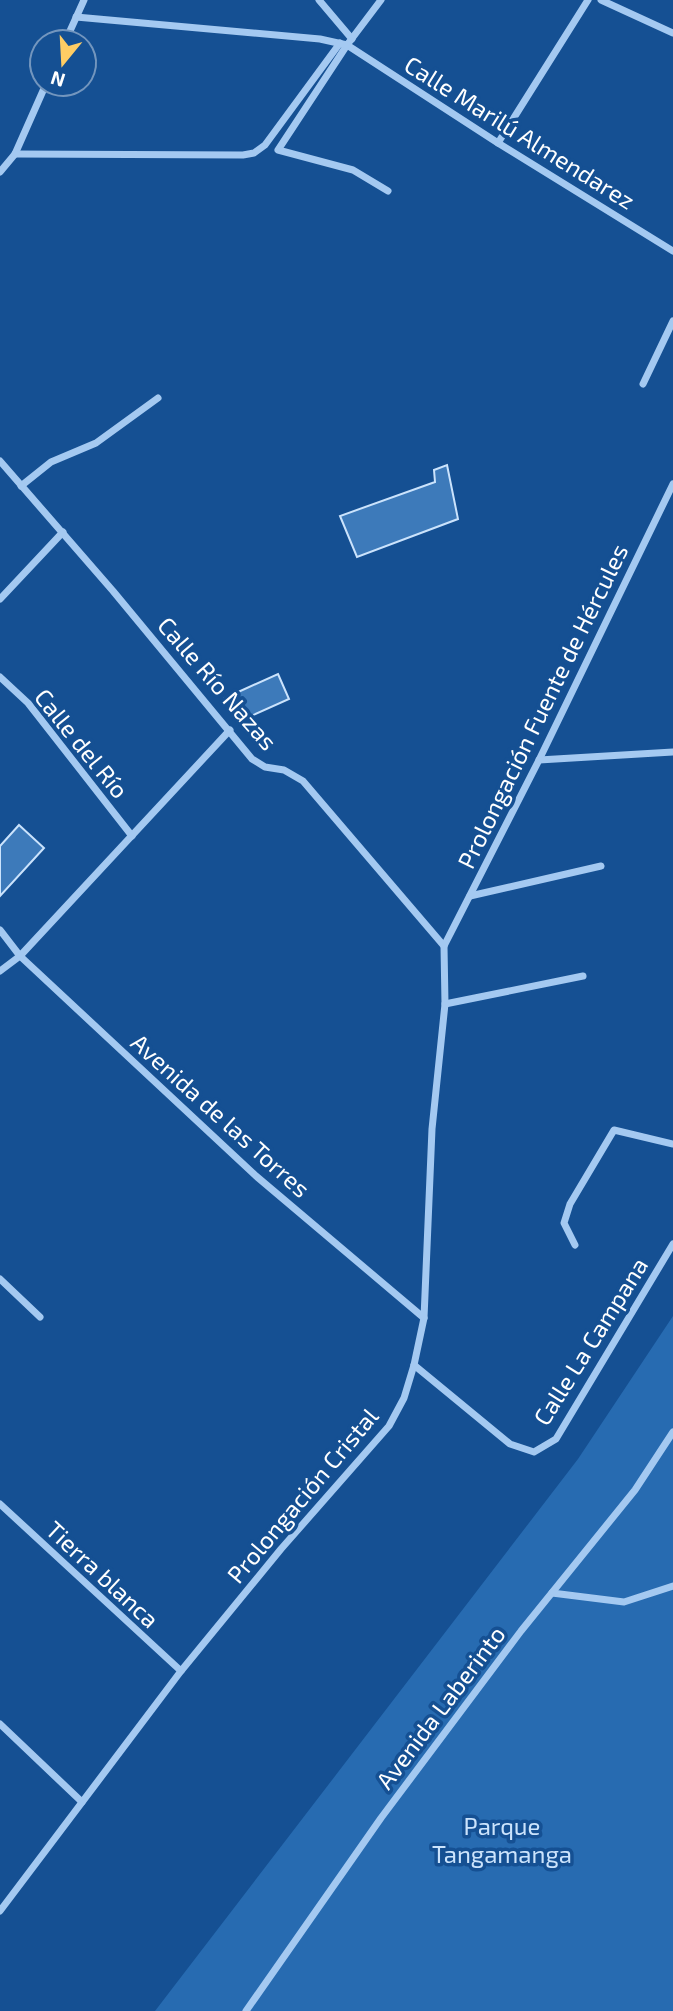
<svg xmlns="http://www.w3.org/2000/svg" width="673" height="2011" font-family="'Exo 2',sans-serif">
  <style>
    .green { fill: #276bb1 }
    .building { fill: #3d7aba; stroke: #cbe3fc; stroke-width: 2 }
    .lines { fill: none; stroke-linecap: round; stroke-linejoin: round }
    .minor { stroke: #a4c9f1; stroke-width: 7 }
    .labels { text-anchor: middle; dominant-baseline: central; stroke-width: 7; stroke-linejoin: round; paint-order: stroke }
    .street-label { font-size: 24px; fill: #fff; stroke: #155093 }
    .park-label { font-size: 24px; fill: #cbe3fc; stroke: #155093 }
  </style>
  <rect width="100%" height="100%" fill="#155093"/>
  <polygon class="green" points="673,1316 673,2011 155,2011 578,1459"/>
  <g class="building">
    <polygon points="447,465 458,519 357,557 340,516 435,482 434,470"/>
    <polygon points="278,674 289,699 242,720 225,698"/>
    <polygon points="19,825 44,848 0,896 0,846"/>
  </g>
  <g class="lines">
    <g class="minor">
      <polyline points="319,0 352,39"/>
      <polyline points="381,0 347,45 278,150 353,170 388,191"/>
      <polyline points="601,0 673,33"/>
      <polyline points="76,17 320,39 347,45 498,143 673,251"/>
      <polyline points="65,42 84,0"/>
      <polyline points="498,143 588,0"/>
      <polyline points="15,154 243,155 254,153 265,145 340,43"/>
      <polyline points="0,172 15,154 46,84"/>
      <polyline points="643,384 673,321"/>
      <polyline points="0,461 113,591 252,759 265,767 284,770 303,781 444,946"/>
      <polyline points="21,486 51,462 96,443 158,398"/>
      <polyline points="0,599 63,532"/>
      <polyline points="0,677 28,703 132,836"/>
      <polyline points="539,760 673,752"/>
      <polyline points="470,896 601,866"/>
      <polyline points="0,930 20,956 256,1176 424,1318"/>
      <polyline points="0,971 20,956 230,730"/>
      <polyline points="445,1004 583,976"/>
      <polyline points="575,1245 564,1223 570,1204 614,1130 673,1144"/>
      <polyline points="0,1279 40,1317"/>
      <polyline points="414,1365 510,1444 534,1452 556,1439 673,1244"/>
      <polyline points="0,1504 181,1671"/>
      <polyline points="552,1593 624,1602 673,1586"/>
      <polyline points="0,1724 82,1802"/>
      <polyline points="0,1911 181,1671 281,1549 389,1426 404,1398 414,1365 424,1318 432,1129 445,1004 444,946 539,760 673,484"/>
      <polyline points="246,2011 381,1818 521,1631 635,1490 673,1432"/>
    </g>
  </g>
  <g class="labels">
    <g class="street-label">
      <text transform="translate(520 132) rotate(32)">Calle Marilú Almendarez</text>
      <text transform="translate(218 683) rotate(49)">Calle Río Nazas</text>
      <text transform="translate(542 706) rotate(-64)">Prolongación Fuente de Hércules</text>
      <text transform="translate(82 743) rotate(51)">Calle del Río</text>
      <text transform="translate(221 1115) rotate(42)">Avenida de las Torres</text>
      <text transform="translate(590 1341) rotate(-58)">Calle La Campana</text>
      <text transform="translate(302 1495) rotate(-50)">Prolongación Cristal</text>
      <text transform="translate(103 1574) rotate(43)">Tierra blanca</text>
      <text transform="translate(440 1707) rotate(-53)">Avenida Laberinto</text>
    </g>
    <g class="park-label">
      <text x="502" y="1825">Parque<tspan x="502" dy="28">Tangamanga</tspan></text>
    </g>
  </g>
  <g transform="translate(63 63) rotate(198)"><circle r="33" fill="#155093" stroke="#7396be" stroke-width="2"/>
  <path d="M0-5L12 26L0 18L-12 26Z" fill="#ffcd64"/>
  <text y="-10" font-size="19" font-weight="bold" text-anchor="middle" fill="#ffffff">N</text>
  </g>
</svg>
